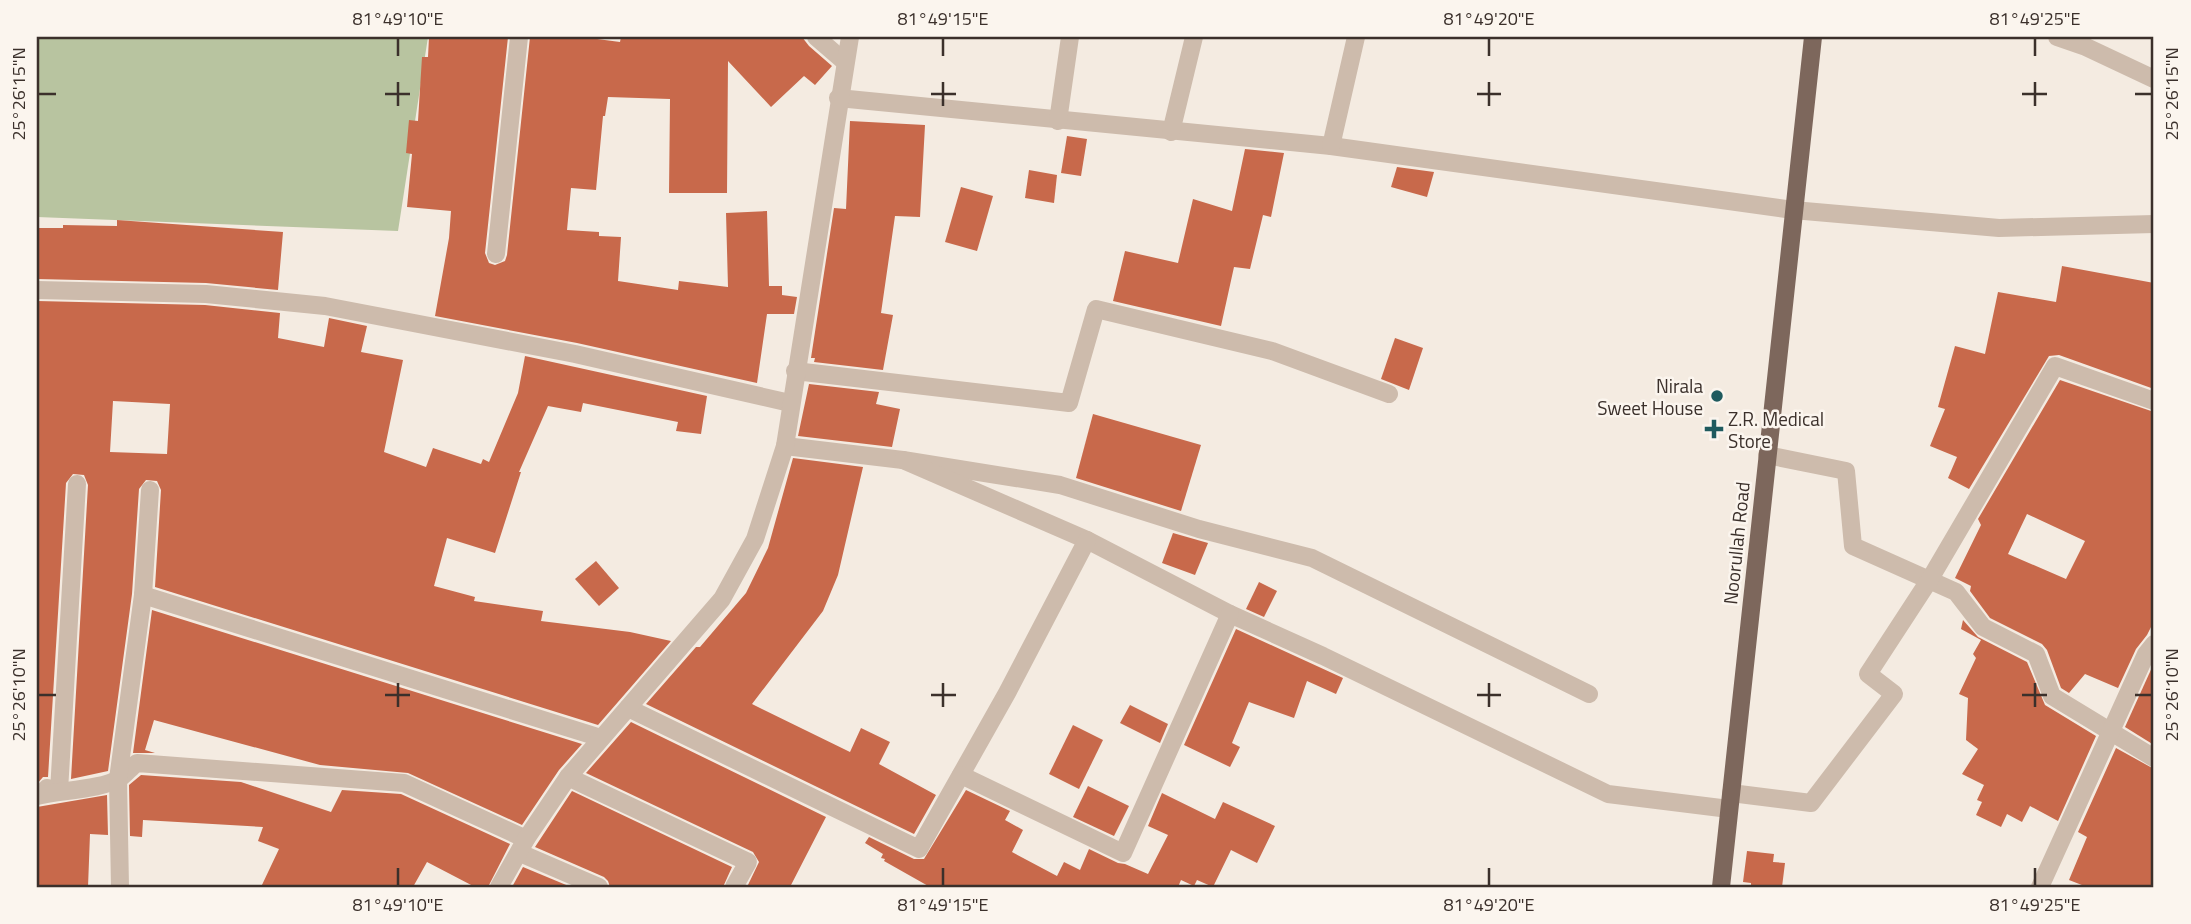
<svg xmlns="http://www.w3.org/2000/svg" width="2191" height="924" font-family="'Titillium Web',sans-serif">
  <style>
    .green { fill: #b8c4a0 }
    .building { fill: #c8694b; fill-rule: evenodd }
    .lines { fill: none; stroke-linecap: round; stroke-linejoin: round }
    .minor { stroke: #cdbbac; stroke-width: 18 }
    .major { stroke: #7d675c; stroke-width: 18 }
    .ticks { fill: none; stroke: #3b302b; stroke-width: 2.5 }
    .poi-dot { fill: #1f5a5e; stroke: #fbf5ee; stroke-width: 2.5 }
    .labels { text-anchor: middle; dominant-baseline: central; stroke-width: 5; stroke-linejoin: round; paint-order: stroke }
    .poi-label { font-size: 19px; fill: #3b302b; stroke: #fbf5ee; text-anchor: end }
    .street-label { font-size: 19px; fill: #3b302b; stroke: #fbf5ee }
    .neatline { fill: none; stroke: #3b302b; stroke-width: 2.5 }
    .ticks-label { font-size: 18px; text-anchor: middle; fill: #3b302b }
  </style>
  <rect width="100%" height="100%" fill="#f4ebe1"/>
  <polygon class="green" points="37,37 428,37 398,231 37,217"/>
  <g class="building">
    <polygon points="429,37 508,37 485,253 489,263 495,265 505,261 507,255 530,37 582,37 620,42 621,37 802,37 809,46 832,66 815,85 804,76 771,107 728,61 727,193 669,193 670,99 608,97 605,116 603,116 596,190 571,188 567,230 599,232 599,236 621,237 618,281 678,290 679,281 728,287 726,213 767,211 769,286 782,286 782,295 797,297 794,314 767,314 757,383 577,343 435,316 449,238 451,211 407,207 412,154 406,153 409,120 418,121 422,57 428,57"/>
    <polygon points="850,121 925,125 920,217 895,216 881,313 893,315 883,370 814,362 815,358 811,358 834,208 846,209"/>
    <polygon points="1067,136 1087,139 1081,176 1061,173"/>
    <polygon points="1245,149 1284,153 1271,217 1263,215 1250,269 1234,267 1221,326 1113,301 1125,251 1178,263 1193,199 1232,211"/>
    <polygon points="1397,167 1434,172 1427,197 1391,187"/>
    <polygon points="1029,170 1057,175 1054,203 1025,198"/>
    <polygon points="961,187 993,196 977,251 945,242"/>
    <polygon points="117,220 283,232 278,290 206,283 37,279 37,228 63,228 63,225 117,226"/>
    <polygon points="2062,266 2154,283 2154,389 2059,355 2049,356 1969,489 1948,478 1957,457 1930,446 1945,409 1938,407 1955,346 1985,354 1998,292 2056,302"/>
    <path d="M37,301L205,305L280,313L278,338L324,347L329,318L367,326L361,352L403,360L384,452L426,467L433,448L481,464L483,459L489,462L518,393L525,356L707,396L701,434L676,431L678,422L583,403L581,412L548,406L519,472H521L495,553L447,538L434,586L475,597L474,601L543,611L541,621L630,632L671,641L598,725L155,587L161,490L157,481L146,480L139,489L132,594L108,771L71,779L88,485L84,475L73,474L66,483L48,777H43L37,784ZM113,401L170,404L167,454L110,452Z"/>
    <polygon points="1395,338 1423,348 1409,390 1381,379"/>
    <path d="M2060,380L2154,412V621L2147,635L2136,649L2118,688L2085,674L2069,693L2061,688L2047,650L2042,644L1990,618L1970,591L1971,586L1955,578L1981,525L1978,519ZM2027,514L2085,541L2066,579L2008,554Z"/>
    <polygon points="809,384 879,392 876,404 900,409 892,447 798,436"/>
    <polygon points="1093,414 1201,445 1181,511 1076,478"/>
    <polygon points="793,458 863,467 838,575 823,611 752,704 850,752 861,728 890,742 879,764 936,795 914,834 646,704 696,647 700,647 746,593 768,548"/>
    <polygon points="1173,533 1208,543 1195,575 1162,563"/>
    <polygon points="596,561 619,588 599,606 575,579"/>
    <polygon points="1259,582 1277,591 1264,617 1246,609"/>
    <polygon points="152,610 582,744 559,770 522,825 408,773 320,765 154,720 145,750 155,753 133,753"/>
    <polygon points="1963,620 1978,637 2027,662 2045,705 2096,736 2058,821 2030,806 2022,822 2007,814 2001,827 1976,815 1982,802 1977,800 1984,785 1962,774 1978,749 1966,740 1968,698 1959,694 1976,658 1973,654 1981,640 1961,629"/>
    <polygon points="1236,629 1343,678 1336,694 1307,681 1294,718 1249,702 1232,743 1240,747 1230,767 1184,745"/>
    <polygon points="2154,663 2154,745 2125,727"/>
    <polygon points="1130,705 1168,724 1160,743 1120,723"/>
    <polygon points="631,722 826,817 790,887 747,887 759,862 753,852 586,773"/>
    <polygon points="1073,725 1103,740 1079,789 1049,774"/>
    <polygon points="2116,748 2154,769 2154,887 2087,887 2069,880 2087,837 2078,832"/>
    <polygon points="141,775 241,782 331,812 342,790 401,794 510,844 488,887 475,887 427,862 413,887 261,887 279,849 258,841 263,827 143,820 142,837 130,836 129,785"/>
    <polygon points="1088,786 1129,806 1114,836 1073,817"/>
    <polygon points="966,790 1010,811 1005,820 1023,830 1012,852 1057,876 1064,862 1080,870 1089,849 1118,863 1125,864 1148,874 1168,835 1148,826 1162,793 1215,819 1223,802 1275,826 1257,863 1231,850 1213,887 1197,880 1194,886 1181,880 1178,887 930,887 884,861 885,859 881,858 883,854 865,843 869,837 914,859 924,859"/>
    <polygon points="572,791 732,867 723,887 610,887 608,881 604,877 535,847"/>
    <polygon points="107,795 108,835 90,834 88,887 37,887 37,807"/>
    <polygon points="1747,851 1774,854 1773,862 1785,863 1782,887 1751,887 1751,883 1743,882"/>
    <polygon points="523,867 571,887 512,887"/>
  </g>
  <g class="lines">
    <g class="minor">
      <polyline points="816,37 845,62"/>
      <polyline points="2057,37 2086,47 2154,79"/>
      <polyline points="838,98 1331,146 1793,210 1999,228 2154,224"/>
      <polyline points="1058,121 1070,37"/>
      <polyline points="1171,132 1194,37"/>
      <polyline points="1331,146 1356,37"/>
      <polyline points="496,254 519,37"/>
      <polyline points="37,290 206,294 325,306 575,354 790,403"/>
      <polyline points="795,371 1069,403 1096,309 1272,351 1389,394"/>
      <polyline points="785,446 903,460 1060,485 1199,529 1312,558 1589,694"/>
      <polyline points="1767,455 1846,471 1853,546 1956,592 1983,627 2036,654 2052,696 2154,758"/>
      <polyline points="903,460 1087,540 1230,614 1323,656 1608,794 1729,809"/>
      <polyline points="143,595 601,738"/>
      <polyline points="628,708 919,849 1007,693 1087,540"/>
      <polyline points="961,775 1123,853 1230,614"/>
      <polyline points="568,777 748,862 734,887"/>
      <polyline points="47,788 59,791 77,484"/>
      <polyline points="1731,793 1811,803 1894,694 1868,674 1930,579 2055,366 2154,401"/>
      <path d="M37,796C60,790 101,790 120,778C126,774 131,767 137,763L404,783L526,839"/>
      <polyline points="520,853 599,887"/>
      <polyline points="120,887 118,779 143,595 150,490"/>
      <polyline points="499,887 526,839 568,777 722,599 755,539 785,446 850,37"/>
      <polyline points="2040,887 2146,654 2154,644"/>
    </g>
    <polyline class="major" points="1721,887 1813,37"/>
  </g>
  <path class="ticks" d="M398,38V56M943,38V56M1489,38V56M2035,38V56M398,82V106M943,82V106M1489,82V106M2035,82V106M38,94H56M385,94H410M931,94H956M1477,94H1501M2022,94H2047M2135,94H2152M398,683V707M943,683V707M1489,683V707M2035,683V707M38,695H56M385,695H410M931,695H956M1477,695H1501M2022,695H2047M2135,695H2152M398,868V886M943,868V886M1489,868V886M2035,868V886"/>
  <g class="poi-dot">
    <circle cx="1717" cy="396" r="7"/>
    <path d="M1710.5 418.5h7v7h7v7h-7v7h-7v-7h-7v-7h7z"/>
  </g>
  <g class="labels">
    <g class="poi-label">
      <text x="1703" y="385">Nirala<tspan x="1703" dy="22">Sweet House</tspan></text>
      <text x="1728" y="418" text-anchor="start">Z.R. Medical<tspan x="1728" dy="22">Store</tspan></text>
    </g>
    <g class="street-label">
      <text transform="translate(1736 543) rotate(-84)">Noorullah Road</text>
    </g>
  </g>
  <rect width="2191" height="924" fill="none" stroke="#fbf5ee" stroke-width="77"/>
  <rect x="38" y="38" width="2114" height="848" class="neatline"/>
  <g class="ticks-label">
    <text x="398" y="25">81°49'10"E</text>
    <text x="943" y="25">81°49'15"E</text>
    <text x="1489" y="25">81°49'20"E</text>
    <text x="2035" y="25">81°49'25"E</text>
    <text transform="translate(19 94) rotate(-90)" y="6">25°26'15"N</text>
    <text transform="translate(2172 94) rotate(-90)" y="6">25°26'15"N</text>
    <text transform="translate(19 695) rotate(-90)" y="6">25°26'10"N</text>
    <text transform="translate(2172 695) rotate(-90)" y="6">25°26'10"N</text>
    <text x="398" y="911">81°49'10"E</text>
    <text x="943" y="911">81°49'15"E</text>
    <text x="1489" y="911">81°49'20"E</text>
    <text x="2035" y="911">81°49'25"E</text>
  </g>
</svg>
